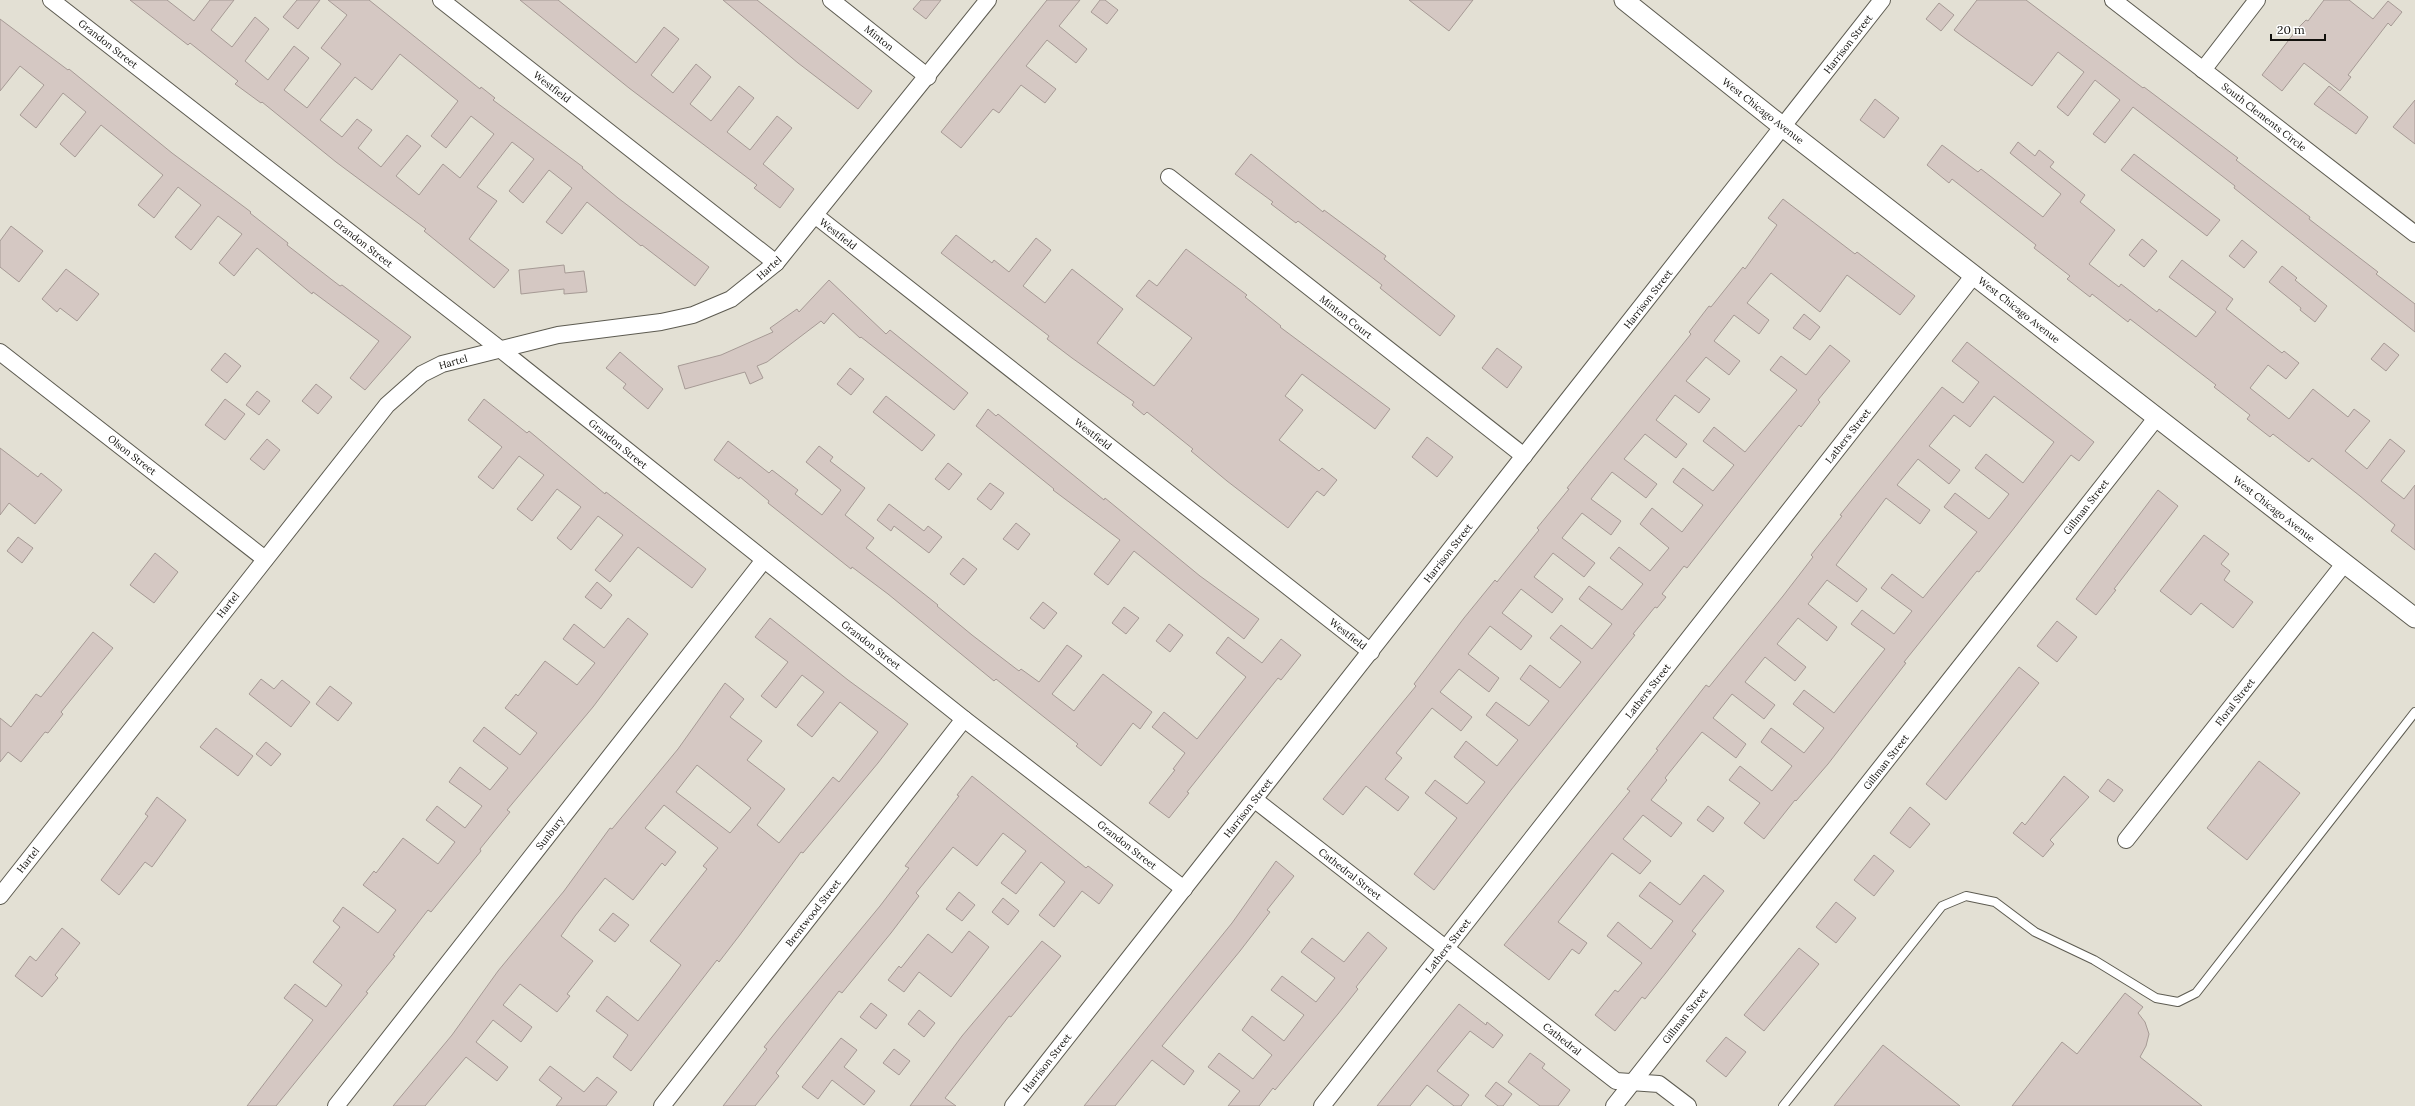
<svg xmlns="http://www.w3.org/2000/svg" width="2415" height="1106" font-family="Lora,serif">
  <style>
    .building { fill: #d5c8c3; stroke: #a69a95; fill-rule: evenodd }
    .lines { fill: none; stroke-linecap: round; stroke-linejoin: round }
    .service-casing { stroke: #5d5b51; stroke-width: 10 }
    .minor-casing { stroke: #5d5b51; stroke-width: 18 }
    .tertiary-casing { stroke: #5d5b51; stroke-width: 21 }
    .service { stroke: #fff; stroke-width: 8 }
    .minor { stroke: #fff; stroke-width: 16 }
    .tertiary { stroke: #fff; stroke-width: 19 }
    .labels { text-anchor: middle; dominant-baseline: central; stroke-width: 4; stroke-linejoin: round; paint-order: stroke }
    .street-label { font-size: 10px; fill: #12110d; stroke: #fff }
  </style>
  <rect width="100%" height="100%" fill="#e3e0d4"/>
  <g class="building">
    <path d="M130,0H167L194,21L210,0H234L211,30L232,47L255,17L269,29L245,61L268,80L294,46L309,58L284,90L307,108L341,64L321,48L347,15L328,0H369L480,89L481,87L495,98L493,100L583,167L582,168L618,198L709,267L695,286L642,245L641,246L587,202L562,234L546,222L572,188L549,170L523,203L509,191L534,159L512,142L477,187L497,201L469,239L509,270L494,288L424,231L426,229L336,162L262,102L261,103L235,84L238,81L190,43L188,45ZM400,54L458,101L431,136L446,148L471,116L494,134L460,178L443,164L419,195L396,176L421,146L407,135L381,167L358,148L372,130L357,119L342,137L320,120L355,77L372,90Z"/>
    <polygon points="297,0 320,0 298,29 283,17"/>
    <polygon points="520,0 558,0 636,63 664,27 679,39 651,75 673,93 696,64 711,77 690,104 711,121 739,86 754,98 727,132 750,150 777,116 792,128 763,164 794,189 780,208 754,188 757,185 629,88"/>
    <polygon points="723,0 757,0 872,91 858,109 798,63"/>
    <polygon points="921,0 941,0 926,19 913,9"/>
    <polygon points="1047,0 1080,0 1059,26 1087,49 1076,63 1047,40 1026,66 1056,89 1045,103 1021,85 999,113 993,109 961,148 941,132"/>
    <polygon points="1100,0 1105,0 1118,10 1107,24 1091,12"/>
    <polygon points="1409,0 1473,0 1449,31"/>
    <polygon points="1977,0 2026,0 2143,88 2144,87 2238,158 2236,160 2310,217 2309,219 2378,272 2376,274 2415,304 2415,332 2234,188 2235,186 2133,107 2105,143 2093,134 2120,100 2095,80 2068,116 2057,107 2084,72 2058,52 2032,86 1966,39 1954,30"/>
    <polygon points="2324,0 2349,0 2373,19 2388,1 2402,12 2391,26 2388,23 2348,75 2351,77 2340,91 2304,63 2282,91 2262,75 2298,28 2306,20 2308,21"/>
    <polygon points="1939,3 1954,15 1941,31 1926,19"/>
    <polygon points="0,19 68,70 69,69 172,153 251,212 250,213 288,243 287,245 340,286 342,285 411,337 365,390 350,378 379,341 313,292 312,294 257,248 234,276 219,263 242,234 218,216 191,250 175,237 201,205 178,187 154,218 138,205 163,175 101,125 75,157 60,144 86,112 63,93 36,128 20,115 44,85 20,66 0,91"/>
    <polygon points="2329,86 2368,117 2356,134 2314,104"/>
    <polygon points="1875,99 1899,118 1884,138 1860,120"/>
    <polygon points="2415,100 2415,144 2393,127"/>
    <polygon points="2018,142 2035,156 2039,150 2054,162 2050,167 2085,195 2080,202 2115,230 2089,264 2119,287 2121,284 2157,312 2159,309 2196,337 2216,312 2169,277 2182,260 2233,299 2226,309 2282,353 2284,351 2299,363 2286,379 2268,365 2250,388 2289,419 2313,389 2348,417 2354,409 2370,421 2345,451 2367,469 2390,439 2405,451 2381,481 2404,499 2415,485 2415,550 2391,531 2395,525 2360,496 2312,458 2309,462 2273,434 2270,437 2247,419 2250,415 2214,387 2216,385 2130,319 2128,322 2092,294 2090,297 2067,279 2070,276 2034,248 2036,245 1952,179 1949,183 1927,165 1942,145 1978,172 1981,169 2043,217 2061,194 2010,153"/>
    <polygon points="1251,154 1323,212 1324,210 1386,256 1384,259 1455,316 1440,336 1380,288 1382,285 1298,221 1296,223 1271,204 1273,202 1235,174"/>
    <polygon points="2134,154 2220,220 2207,236 2121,170"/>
    <polygon points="1783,199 1855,254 1857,252 1915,296 1900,315 1847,275 1820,312 1771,273 1747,303 1769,320 1759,334 1734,315 1714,341 1740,361 1729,375 1706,357 1686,381 1710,399 1699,413 1675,395 1656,420 1687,444 1676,458 1645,434 1624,459 1657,484 1646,498 1612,472 1591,499 1621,521 1611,535 1582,513 1562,538 1595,563 1584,577 1553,553 1534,577 1563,599 1552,613 1521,589 1502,613 1532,636 1521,650 1490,626 1468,654 1499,678 1489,692 1459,669 1440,692 1472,717 1461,731 1432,708 1396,753 1402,758 1385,779 1409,797 1398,811 1366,786 1343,815 1323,799 1416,686 1414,684 1464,618 1495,580 1497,582 1539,530 1537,528 1569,489 1567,488 1691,334 1689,332 1709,306 1711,307 1743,267 1745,269 1777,225 1768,218"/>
    <polygon points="11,226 43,251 19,282 0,267 0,241"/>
    <polygon points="956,235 992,263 994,260 1009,272 1036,238 1051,250 1023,286 1045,303 1072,269 1123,309 1097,343 1154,386 1192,338 1136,296 1149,280 1157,286 1186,249 1247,295 1245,297 1281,326 1280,327 1390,409 1375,429 1302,374 1285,396 1303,410 1279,440 1319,471 1322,468 1337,480 1324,496 1317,491 1288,528 1227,481 1191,451 1193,449 1147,412 1144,415 1132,405 1134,402 1072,358 1047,339 1049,336 941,253"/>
    <polygon points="2142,239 2157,251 2144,267 2129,255"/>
    <polygon points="2242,240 2257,252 2244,268 2229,256"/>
    <polygon points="564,265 565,273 584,271 587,292 564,294 564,289 521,294 519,270"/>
    <polygon points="2282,266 2297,278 2295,280 2327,306 2315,322 2300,310 2301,308 2269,282"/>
    <polygon points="66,269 99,294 77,321 60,308 57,312 42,299"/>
    <polygon points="829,280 886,334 890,330 968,393 954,410 861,337 860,338 833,313 824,324 821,321 767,362 757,366 763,378 750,384 745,372 685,389 678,366 721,355 773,332 770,328 797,309 799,312"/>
    <polygon points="1804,314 1820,327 1810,340 1793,328"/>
    <polygon points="1967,342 2094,442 2079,461 2071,455 2011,532 1979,572 1977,571 1904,662 1906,663 1828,764 1796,801 1795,800 1764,839 1744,823 1760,803 1729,780 1740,766 1772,791 1792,766 1761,742 1771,728 1804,753 1824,728 1793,704 1804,690 1834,713 1885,649 1851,624 1862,610 1894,634 1912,611 1881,588 1892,574 1923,598 1977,532 1944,507 1955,493 1989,519 2009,494 1975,468 1986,454 2023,483 2054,442 1994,396 1970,427 1954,415 1929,446 1960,470 1949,484 1918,459 1897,485 1930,510 1920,524 1886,498 1836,565 1867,589 1857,602 1827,580 1808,604 1837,627 1827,641 1798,618 1777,644 1806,667 1795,681 1765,657 1745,682 1775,705 1764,719 1732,694 1713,718 1746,744 1736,758 1702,732 1665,778 1667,780 1651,800 1682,823 1671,837 1643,815 1623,839 1651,861 1640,874 1612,853 1558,922 1587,943 1579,954 1572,949 1549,980 1504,945 1630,791 1627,789 1658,750 1656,749 1706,685 1709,687 1783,596 1813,557 1811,555 1842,516 1840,515 1942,387 1963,403 1979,382 1952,361"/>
    <polygon points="2384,343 2399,355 2386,371 2371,359"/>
    <polygon points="1830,345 1850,361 1818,400 1820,402 1801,427 1799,425 1687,568 1684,566 1662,594 1666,597 1657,608 1655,607 1633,634 1635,635 1511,790 1434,890 1414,874 1457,818 1425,793 1435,780 1467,804 1485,782 1454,757 1466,741 1497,766 1518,740 1486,715 1496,702 1529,726 1549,701 1520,679 1530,665 1560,688 1581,662 1550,638 1561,625 1592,649 1612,624 1579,599 1589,586 1622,610 1643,584 1610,558 1619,547 1650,571 1669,548 1640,524 1652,508 1682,532 1703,505 1673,482 1683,468 1713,491 1734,465 1703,441 1714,427 1745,452 1797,390 1770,370 1781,356 1806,375"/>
    <polygon points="1497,348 1522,367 1507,388 1482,368"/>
    <polygon points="620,352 663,389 648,409 623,388 626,384 606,368"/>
    <polygon points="225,353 241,366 227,383 211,370"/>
    <polygon points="850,368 864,379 851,395 837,384"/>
    <polygon points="316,384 332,397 318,414 302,401"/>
    <polygon points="257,391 270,401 259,415 246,405"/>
    <polygon points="886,396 935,435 922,451 873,412"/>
    <polygon points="225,399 245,414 225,440 205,425"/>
    <polygon points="484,399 527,433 529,431 605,494 606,492 706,569 692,588 638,547 610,582 595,570 623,535 598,516 571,550 557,538 581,507 557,489 532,521 517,509 544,475 519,456 493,489 478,477 502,447 468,420"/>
    <polygon points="988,409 996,416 998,414 1104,500 1105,498 1200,576 1259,619 1244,639 1134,551 1108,585 1094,574 1120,540 1053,490 1054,489 976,426"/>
    <polygon points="1427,437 1453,457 1437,477 1412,457"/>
    <polygon points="267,439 280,450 264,470 250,459"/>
    <polygon points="728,441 769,473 772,470 798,490 795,494 822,515 841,490 806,462 819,446 833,457 830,461 865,488 845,515 874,538 866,548 938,605 937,606 972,635 1019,671 1021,669 1039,682 1067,645 1082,656 1052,694 1074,711 1103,674 1152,712 1140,729 1133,723 1101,766 1076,746 1078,744 996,679 994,681 888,594 852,567 851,569 768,503 769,501 740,477 739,479 714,460"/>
    <polygon points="0,448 38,477 41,473 62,490 35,524 9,503 0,515"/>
    <polygon points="948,463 962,474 949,490 935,479"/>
    <polygon points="990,483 1004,493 991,510 977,499"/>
    <polygon points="2158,490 2178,506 2114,589 2116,590 2096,615 2076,599"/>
    <polygon points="889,504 924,531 928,526 942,537 929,553 894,526 891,531 877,520"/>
    <polygon points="1016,523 1030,534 1018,550 1003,539"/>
    <polygon points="2204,535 2229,554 2221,564 2230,571 2224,580 2253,602 2233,628 2201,603 2191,615 2160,591"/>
    <polygon points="18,537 33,548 22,563 7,551"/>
    <polygon points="155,553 178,572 154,603 130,585"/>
    <polygon points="963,558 977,569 964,585 950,574"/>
    <polygon points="597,582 612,595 601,609 585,597"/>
    <polygon points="1043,602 1057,613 1044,629 1030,618"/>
    <polygon points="1124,607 1139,618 1126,634 1112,623"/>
    <polygon points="628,618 648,634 593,707 507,810 510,812 480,849 481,851 431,912 428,910 393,955 395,956 366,992 368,993 276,1106 247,1106 313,1020 284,998 295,984 326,1007 342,985 313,962 340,927 333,921 343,907 378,933 396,910 363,885 374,871 376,873 403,838 438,864 455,842 426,820 437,806 465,828 482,806 449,782 460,767 490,790 508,768 473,741 484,727 520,755 537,733 505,708 516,694 518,696 545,661 577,685 595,663 563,639 574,624 604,648"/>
    <path d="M770,618L848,680L908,724L878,763L803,853L801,852L739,936L719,962L717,960L631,1071L613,1057L628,1035L596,1011L607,996L638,1021L670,980L681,965L650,941L707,869L703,866L718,848L664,805L645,828L676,852L665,866L662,863L633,900L605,878L575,916L561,936L593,961L567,994L570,996L557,1012L520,984L503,1005L532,1027L521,1042L493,1020L476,1042L508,1067L497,1081L466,1057L425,1106H393L452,1035L498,971L564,891L610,828L612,829L678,749L725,683L744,699L730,717L762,741L747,760L785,789L757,825L779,843L833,777L839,782L878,732L840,702L812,737L797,725L824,692L802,675L776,708L761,696L788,662L755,637ZM697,765L751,808L730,833L676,792Z"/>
    <polygon points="2057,621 2077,637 2057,662 2037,646"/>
    <polygon points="1169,624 1183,635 1170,652 1156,641"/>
    <polygon points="93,632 113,648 61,712 63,714 48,733 45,732 21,762 8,752 0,762 0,718 11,727 36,694 41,697"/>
    <polygon points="1228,637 1262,663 1281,639 1301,655 1281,680 1278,678 1187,792 1189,793 1169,818 1149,803 1175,770 1173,769 1185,753 1152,727 1164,712 1197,739 1246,677 1216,653"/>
    <polygon points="2019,667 2039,683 1946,800 1926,784"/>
    <polygon points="261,679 274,689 282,680 310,702 291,727 249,694"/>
    <polygon points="330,686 352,703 338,721 316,704"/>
    <polygon points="216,728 253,756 238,776 200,747"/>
    <polygon points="266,742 281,754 271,766 256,754"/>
    <polygon points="2259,761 2300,793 2247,860 2207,828"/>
    <polygon points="972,776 1086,868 1088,866 1113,885 1099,904 1082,891 1054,927 1039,915 1065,882 1041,862 1016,894 1001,883 1026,851 1003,833 977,866 953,847 916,893 919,896 891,933 842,993 839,991 776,1073 779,1076 755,1106 723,1106 767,1049 764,1047 784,1022 880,906 909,868 905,866 959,796 957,795"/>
    <polygon points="2064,776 2089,797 2050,840 2054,844 2043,857 2013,833 2022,822 2025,825"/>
    <polygon points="2108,779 2123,790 2114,802 2099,791"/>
    <polygon points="157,797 186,820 152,867 145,862 119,895 101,880 148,816 145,814"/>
    <polygon points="1708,806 1724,818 1713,832 1697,820"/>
    <polygon points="1910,807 1930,824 1910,848 1890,833"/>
    <polygon points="1874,855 1894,871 1874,896 1854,880"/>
    <polygon points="1276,861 1294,876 1267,910 1270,912 1240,951 1162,1046 1194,1071 1184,1085 1152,1060 1115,1106 1084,1106 1232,923"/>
    <polygon points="1704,875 1724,891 1692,931 1696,934 1665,974 1645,999 1642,997 1615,1031 1595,1015 1615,990 1618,992 1642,963 1607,936 1618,922 1651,949 1673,921 1639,896 1650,882 1680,905"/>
    <polygon points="959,892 975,905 962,921 946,909"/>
    <polygon points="1003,898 1019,911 1008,925 992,912"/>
    <polygon points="1836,902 1856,918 1836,943 1816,927"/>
    <polygon points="613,913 629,925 615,942 599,930"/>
    <polygon points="62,928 80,943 55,975 58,978 42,997 15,976 30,956 36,961"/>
    <polygon points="969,931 989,947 951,997 919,972 904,992 888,980 899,966 901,968 928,934 952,953"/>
    <polygon points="1368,932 1387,948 1356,987 1358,989 1338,1014 1275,1090 1273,1088 1259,1106 1228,1106 1240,1091 1208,1067 1219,1053 1253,1079 1272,1055 1242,1030 1252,1016 1284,1041 1304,1015 1271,990 1282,976 1316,1002 1335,978 1301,952 1312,938 1344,962"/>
    <polygon points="1042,941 1061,956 1011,1017 1009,1016 945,1098 956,1106 910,1106 962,1036"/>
    <polygon points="1799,948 1819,964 1764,1031 1744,1015"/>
    <polygon points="2125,993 2143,1007 2138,1013 2145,1022 2149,1034 2146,1046 2140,1057 2202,1106 2012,1106 2062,1042 2077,1054"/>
    <polygon points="871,1003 887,1015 876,1029 860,1017"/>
    <polygon points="1459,1004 1486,1025 1487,1022 1503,1035 1493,1048 1470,1031 1437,1071 1469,1095 1461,1106 1454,1106 1427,1085 1410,1106 1377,1106"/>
    <polygon points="919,1010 935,1023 924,1037 908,1024"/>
    <polygon points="1726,1037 1746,1052 1726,1077 1706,1061"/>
    <polygon points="841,1038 857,1050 844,1067 875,1091 864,1105 832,1080 818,1099 802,1087"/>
    <polygon points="1883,1045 1960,1106 1834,1106"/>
    <polygon points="894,1049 910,1061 899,1075 883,1063"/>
    <polygon points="1530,1053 1545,1064 1542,1068 1570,1090 1558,1106 1540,1106 1508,1082"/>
    <polygon points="550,1066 584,1092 597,1077 617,1092 606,1106 556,1106 562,1098 539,1080"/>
    <polygon points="1496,1082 1512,1094 1503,1106 1498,1106 1485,1096"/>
  </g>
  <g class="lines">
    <defs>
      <polyline id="service" points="1783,1106 1942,906 1966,896 1995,902 2035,932 2094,960 2156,998 2178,1002 2196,993 2415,712"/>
      <g id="minor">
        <polyline points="51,0 500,349 964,719 1184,889"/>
        <polyline points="441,0 776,263"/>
        <polyline points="831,0 928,77"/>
        <polyline points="2113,0 2415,234"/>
        <polyline points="2203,70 2257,0"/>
        <polyline points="1169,177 1524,456"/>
        <polyline points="816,216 1371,652"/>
        <polyline points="0,352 265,559"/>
        <polyline points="1255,800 1616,1081 1659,1084 1688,1106"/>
        <polyline points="2126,840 2344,564"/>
        <polyline points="0,896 387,405 422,374 442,364 558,335 661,322 693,315 731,299 776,263 988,0"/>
        <polyline points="336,1106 764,560"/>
        <polyline points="662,1106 964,719"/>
        <polyline points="1013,1106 1882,0"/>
        <polyline points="1322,1106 1974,275"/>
        <polyline points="1614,1106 2157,417"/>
      </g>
      <polyline id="tertiary" points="1624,0 1783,127 2415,618"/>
    </defs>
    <use href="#service" class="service-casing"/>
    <use href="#minor" class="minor-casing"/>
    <use href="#tertiary" class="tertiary-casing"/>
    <use href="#service" class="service"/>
    <use href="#minor" class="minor"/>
    <use href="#tertiary" class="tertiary"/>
  </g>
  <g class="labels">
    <g class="street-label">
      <text transform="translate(879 38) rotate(38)">Minton</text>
      <text transform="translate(108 44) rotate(38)">Grandon Street</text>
      <text transform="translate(1848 44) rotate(-52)">Harrison Street</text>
      <text transform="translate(552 87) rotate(38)">Westfield</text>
      <text transform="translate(1763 111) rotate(38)">West Chicago Avenue</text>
      <text transform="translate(2264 117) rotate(38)">South Clements Circle</text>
      <text transform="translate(838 234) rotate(38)">Westfield</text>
      <text transform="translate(363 243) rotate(38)">Grandon Street</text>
      <text transform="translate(769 268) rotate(-42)">Hartel</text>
      <text transform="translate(1648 299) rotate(-52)">Harrison Street</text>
      <text transform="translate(2019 310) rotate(38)">West Chicago Avenue</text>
      <text transform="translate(1346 317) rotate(38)">Minton Court</text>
      <text transform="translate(453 362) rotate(-16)">Hartel</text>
      <text transform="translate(1093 434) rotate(38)">Westfield</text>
      <text transform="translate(1848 436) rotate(-52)">Lathers Street</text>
      <text transform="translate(618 444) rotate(39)">Grandon Street</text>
      <text transform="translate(132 455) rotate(38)">Olson Street</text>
      <text transform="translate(2086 507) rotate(-52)">Gillman Street</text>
      <text transform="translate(2274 509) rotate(38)">West Chicago Avenue</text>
      <text transform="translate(1448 553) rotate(-52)">Harrison Street</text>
      <text transform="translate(228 605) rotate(-52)">Hartel</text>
      <text transform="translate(1348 634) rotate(38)">Westfield</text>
      <text transform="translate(871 645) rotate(38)">Grandon Street</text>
      <text transform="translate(1648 691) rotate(-52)">Lathers Street</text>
      <text transform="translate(2235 702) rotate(-52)">Floral Street</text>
      <text transform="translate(1886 762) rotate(-52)">Gillman Street</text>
      <text transform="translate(1248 808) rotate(-52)">Harrison Street</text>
      <text transform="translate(550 833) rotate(-52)">Sunbury</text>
      <text transform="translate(1127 845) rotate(38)">Grandon Street</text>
      <text transform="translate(28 860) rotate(-52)">Hartel</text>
      <text transform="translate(1350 874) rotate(38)">Cathedral Street</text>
      <text transform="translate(813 913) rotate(-52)">Brentwood Street</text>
      <text transform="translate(1448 946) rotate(-52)">Lathers Street</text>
      <text transform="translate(1685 1016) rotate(-52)">Gillman Street</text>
      <text transform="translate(1562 1039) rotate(38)">Cathedral</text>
      <text transform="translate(1047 1063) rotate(-52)">Harrison Street</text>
    </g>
  </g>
  <path d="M2271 34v6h54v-6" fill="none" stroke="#12110d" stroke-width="2"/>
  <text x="2277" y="34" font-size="12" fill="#12110d" stroke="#ffffff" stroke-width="3" paint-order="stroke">20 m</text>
</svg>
